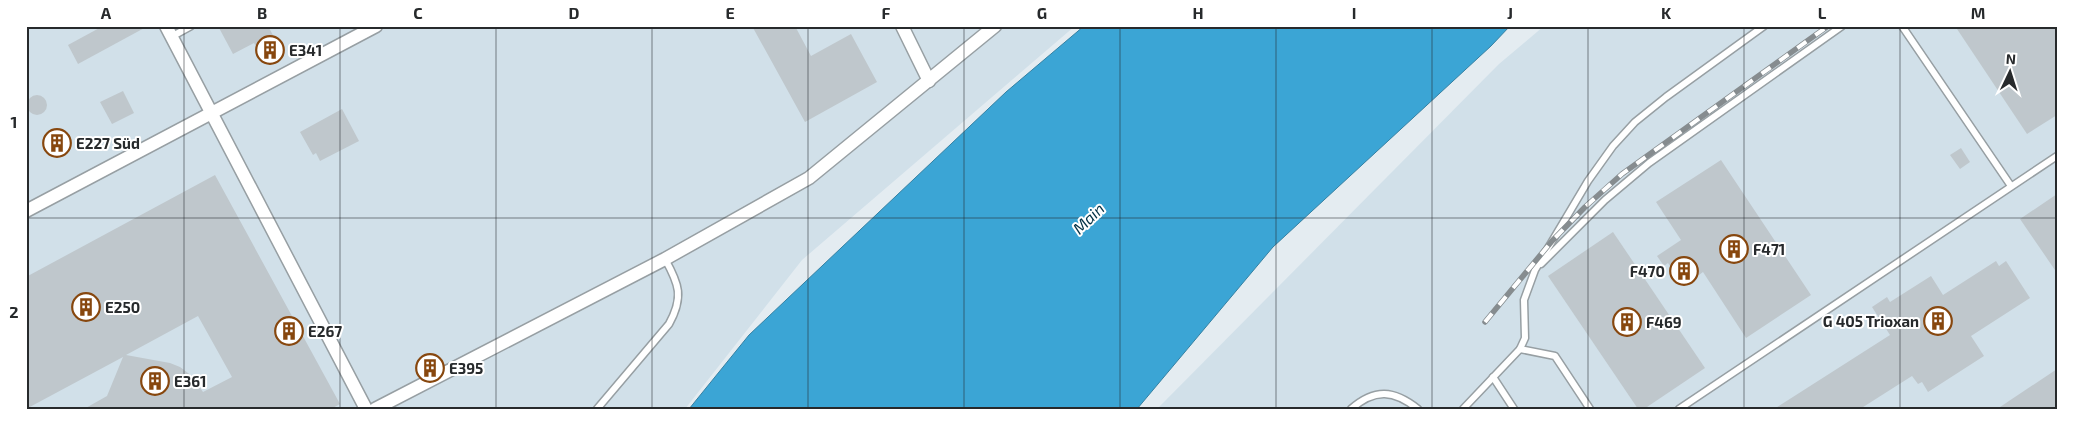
<svg xmlns="http://www.w3.org/2000/svg" width="2083" height="435" font-family="'Exo 2',sans-serif">
  <style>
    .built { fill: #d1e0e9 }
    .water { fill: #3ba5d5; stroke: #3580a2 }
    .building { fill: #bfc7cc; fill-rule: evenodd }
    .lines { fill: none; stroke-linecap: round; stroke-linejoin: round }
    .lane-casing { stroke: #979fa3; stroke-width: 9 }
    .street-casing { stroke: #979fa3; stroke-width: 15 }
    .lane { stroke: #fff; stroke-width: 6 }
    .street { stroke: #fff; stroke-width: 12 }
    .rail-casing { stroke: #868c8f; stroke-width: 5.5 }
    .rail { stroke: #fff; stroke-width: 4; stroke-dasharray: 11; stroke-linecap: butt }
    .grid { fill: none; stroke: #272a2c; stroke-width: 1; stroke-opacity: 0.55 }
    .labels { text-anchor: middle; dominant-baseline: central; stroke-width: 4; stroke-linejoin: round; paint-order: stroke }
    .poi-label { font-size: 15px; font-weight: bold; fill: #272a2c; stroke: #fff; text-anchor: start }
    .water-label { font-size: 16px; font-style: italic; fill: #043347; stroke: #fff }
    .neatline { fill: none; stroke: #272a2c; stroke-width: 2 }
    .grid-label { font-size: 16px; text-anchor: middle; font-weight: bold; fill: #272a2c }
  </style>
  <rect width="100%" height="100%" fill="#e4ecf1"/>
  <g class="built">
    <polygon points="26,26 1075,26 802,260 685,409 26,409"/>
    <polygon points="1544,26 2057,26 2057,409 1157,409 1499,64"/>
  </g>
  <polygon class="water" points="1084,26 1510,26 1491,46 1273,247 1137,409 689,409 749,335 1006,92"/>
  <g class="building">
    <polygon points="103,26 148,26 78,64 68,45"/>
    <polygon points="218,26 268,26 282,52 264,61 254,43 233,54"/>
    <polygon points="752,26 795,26 811,56 851,34 877,82 805,122"/>
    <polygon points="1955,26 2057,26 2057,115 2027,134"/>
    <polygon points="123,91 134,113 112,124 100,102"/>
    <circle cx="37" cy="105" r="10"/>
    <polygon points="342,109 359,141 320,161 316,153 313,155 300,132"/>
    <circle cx="57" cy="144" r="10"/>
    <polygon points="1961,148 1970,162 1960,169 1950,155"/>
    <polygon points="1721,160 1811,295 1746,338 1703,272 1684,286 1668,263 1664,266 1657,256 1681,240 1656,202"/>
    <path d="M215,175L340,404L331,409H84L107,396L123,357L26,409V277ZM198,316L232,377L203,392L192,376L180,367L170,363L126,355Z"/>
    <polygon points="2057,194 2057,273 2020,219"/>
    <polygon points="1613,232 1705,368 1644,409 1638,409 1548,276"/>
    <polygon points="1996,261 1999,266 2006,261 2030,298 1971,336 1984,356 1928,392 1922,382 1918,384 1912,376 1860,409 1774,409 1890,335 1872,307 1887,297 1890,302 1931,276 1943,295"/>
    <polygon points="2057,369 2057,409 1997,409"/>
  </g>
  <g class="lines">
    <defs>
      <g id="lane">
        <polyline points="1902,26 2011,186"/>
        <polyline points="171,37 191,26"/>
        <polyline points="1541,264 1605,200 1649,163 1842,26"/>
        <polyline points="1520,349 1555,356 1590,409"/>
        <polyline points="1493,377 1514,409"/>
        <path d="M597,409L669,324C684,297 679,284 665,259"/>
        <path d="M1351,409C1375,388 1394,390 1418,409"/>
        <polyline points="1463,409 1520,349 1525,338 1524,300 1535,270 1588,181 1613,146 1635,122 1666,97 1764,26"/>
        <polyline points="1679,409 2057,156"/>
      </g>
      <g id="street">
        <polyline points="166,26 366,409"/>
        <polyline points="902,26 929,81"/>
        <polyline points="26,211 376,26"/>
        <polyline points="375,409 665,259 809,178 995,26"/>
      </g>
    </defs>
    <use href="#lane" class="lane-casing"/>
    <use href="#street" class="street-casing"/>
    <use href="#lane" class="lane"/>
    <use href="#street" class="street"/>
    <defs>
      <polyline id="rail" points="1485,322 1552,241 1585,207 1622,174 1828,26"/>
    </defs>
    <use href="#rail" class="rail-casing"/>
    <use href="#rail" class="rail"/>
  </g>
  <path class="grid" d="M184,26V409M340,26V409M496,26V409M652,26V409M808,26V409M964,26V409M1120,26V409M1276,26V409M1432,26V409M1588,26V409M1744,26V409M1900,26V409M26,218H2057"/>
  <defs>
    <symbol id="building-ring" viewBox="-11 -11 22 22"><circle r="9.5" fill="#fff" stroke="#87470e" stroke-width="1.5"/><path d="M-4-6H4V6H1V3H-1V6H-4ZM-2.5-4.3h1.7v1.8h-1.7ZM.8-4.3h1.7v1.8H.8ZM-2.5-1h1.7V.8h-1.7ZM.8-1h1.7V.8H.8Z" fill="#87470e"/></symbol>
  </defs>
  <g fill-rule="evenodd">
    <use href="#building-ring" x="254" y="34" width="32" height="32"/>
    <use href="#building-ring" x="41" y="127" width="32" height="32"/>
    <use href="#building-ring" x="1718" y="233" width="32" height="32"/>
    <use href="#building-ring" x="1668" y="255" width="32" height="32"/>
    <use href="#building-ring" x="70" y="291" width="32" height="32"/>
    <use href="#building-ring" x="1922" y="305" width="32" height="32"/>
    <use href="#building-ring" x="1611" y="306" width="32" height="32"/>
    <use href="#building-ring" x="273" y="315" width="32" height="32"/>
    <use href="#building-ring" x="414" y="352" width="32" height="32"/>
    <use href="#building-ring" x="139" y="365" width="32" height="32"/>
  </g>
  <g class="labels">
    <g class="poi-label">
      <text x="289" y="50">E341</text>
      <text x="76" y="143">E227 Süd</text>
      <text x="1753" y="249">F471</text>
      <text x="1665" y="271" text-anchor="end">F470</text>
      <text x="105" y="307">E250</text>
      <text x="1919" y="321" text-anchor="end">G 405 Trioxan</text>
      <text x="1646" y="322">F469</text>
      <text x="308" y="331">E267</text>
      <text x="449" y="368">E395</text>
      <text x="174" y="381">E361</text>
    </g>
    <g class="water-label">
      <text transform="translate(1088 218) rotate(-44)">Main</text>
    </g>
  </g>
  <rect width="2083" height="435" fill="none" stroke="#ffffff" stroke-width="55"/>
  <g transform="translate(2010 72) rotate(4)" stroke="#ffffff" stroke-width="4" paint-order="stroke">
  <path d="M0-4L9 19L0 12L-9 19Z" fill="#272a2c"/>
  <text y="-8" font-size="14" font-weight="bold" text-anchor="middle" fill="#272a2c">N</text>
  </g>
  <rect x="28" y="28" width="2028" height="380" class="neatline"/>
  <g class="grid-label">
    <text x="106" y="19">A</text>
    <text x="262" y="19">B</text>
    <text x="418" y="19">C</text>
    <text x="574" y="19">D</text>
    <text x="730" y="19">E</text>
    <text x="886" y="19">F</text>
    <text x="1042" y="19">G</text>
    <text x="1198" y="19">H</text>
    <text x="1354" y="19">I</text>
    <text x="1510" y="19">J</text>
    <text x="1666" y="19">K</text>
    <text x="1822" y="19">L</text>
    <text x="1978" y="19">M</text>
    <text x="14" y="128">1</text>
    <text x="14" y="318">2</text>
  </g>
</svg>
